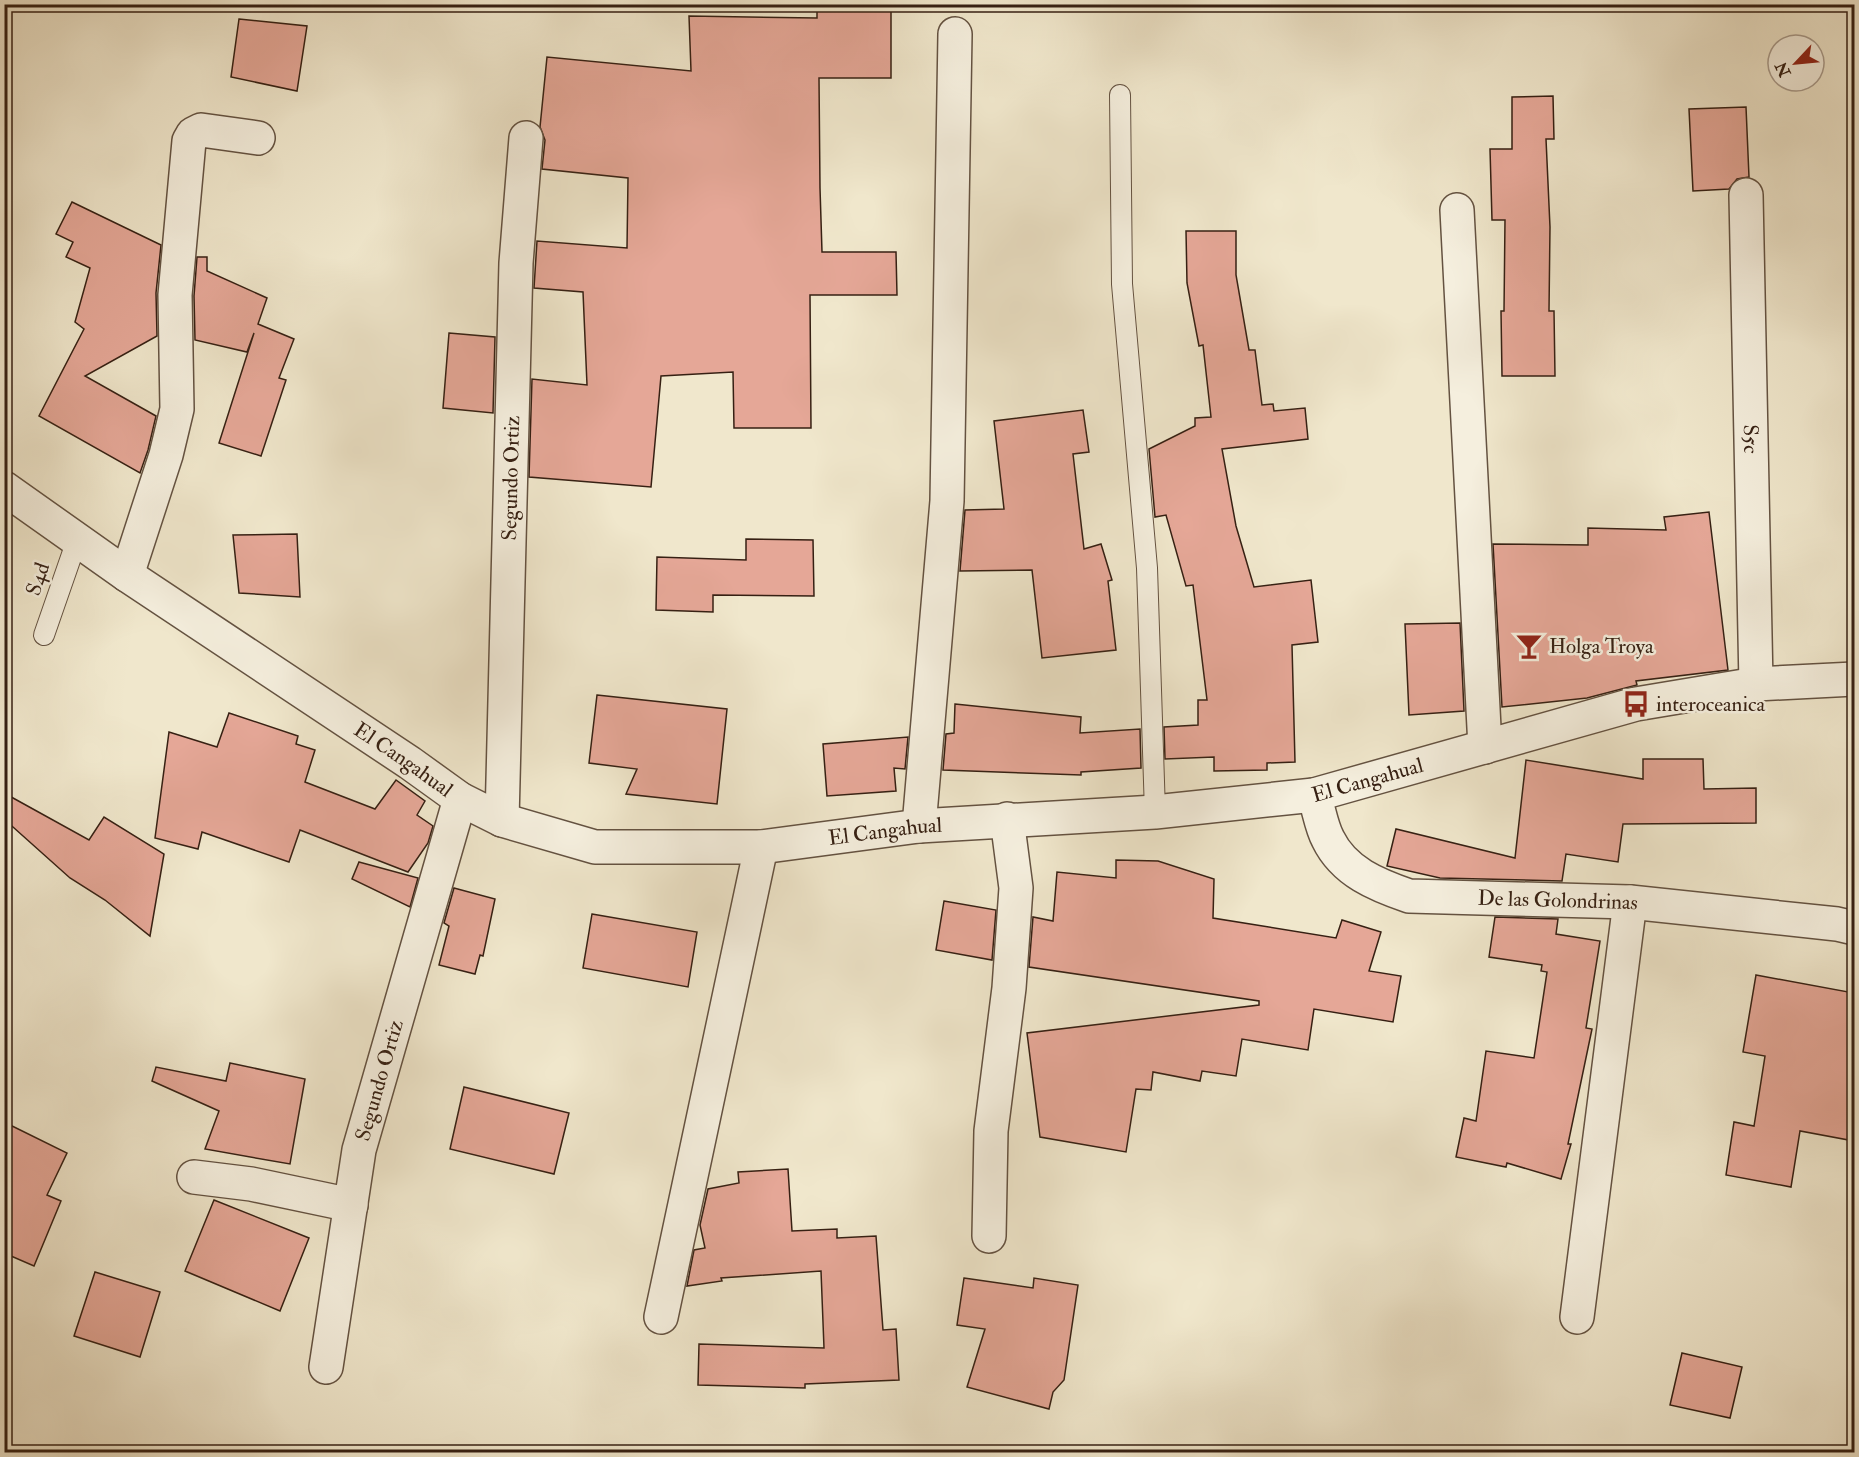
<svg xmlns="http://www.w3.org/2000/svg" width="1859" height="1457" font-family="'IM FELL Double Pica',serif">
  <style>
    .building { fill: #e5a797; stroke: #362013; stroke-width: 1.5 }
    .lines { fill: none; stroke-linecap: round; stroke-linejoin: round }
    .lane-casing { stroke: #645241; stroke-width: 22 }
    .street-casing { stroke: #645241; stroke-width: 36 }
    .lane { stroke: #f5efde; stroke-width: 20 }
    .street { stroke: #f5efde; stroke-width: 33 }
    .labels { text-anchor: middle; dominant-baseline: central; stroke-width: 5; stroke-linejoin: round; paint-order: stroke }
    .street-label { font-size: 21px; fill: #362013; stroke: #f5efde }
    .poi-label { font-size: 21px; fill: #362013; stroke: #f5efde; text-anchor: start }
  </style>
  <rect width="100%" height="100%" fill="#f0e7cc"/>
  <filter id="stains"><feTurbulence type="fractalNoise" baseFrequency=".00333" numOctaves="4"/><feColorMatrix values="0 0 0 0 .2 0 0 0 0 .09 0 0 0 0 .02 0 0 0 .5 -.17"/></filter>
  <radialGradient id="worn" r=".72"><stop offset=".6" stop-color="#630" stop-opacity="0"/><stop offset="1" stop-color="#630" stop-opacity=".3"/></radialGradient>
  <g class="building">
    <polygon points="817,4 891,4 891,78 819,78 820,188 822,252 896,252 897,295 810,295 811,428 734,428 733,372 661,376 651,487 529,477 532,379 587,385 583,292 534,288 537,241 627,248 628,178 542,169 545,140 540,127 547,57 691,71 689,16 817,18"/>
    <polygon points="239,19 307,26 297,91 231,77"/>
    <polygon points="1553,96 1554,139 1546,139 1550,227 1549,311 1554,311 1555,376 1502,376 1501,311 1504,311 1505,220 1492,220 1490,149 1512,149 1512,97"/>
    <polygon points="1746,107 1749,177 1737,179 1729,189 1693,191 1689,109"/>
    <polygon points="72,202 161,245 156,293 157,336 85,376 156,416 148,450 140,473 39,416 84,329 75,322 90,268 66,257 73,242 56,234"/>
    <polygon points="1186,231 1236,231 1236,275 1249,350 1255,350 1262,405 1273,404 1274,411 1305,408 1308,439 1222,449 1236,526 1254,587 1311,580 1318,642 1292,645 1295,762 1267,763 1267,770 1214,771 1214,757 1165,759 1164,727 1198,725 1198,700 1207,700 1193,585 1186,586 1166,515 1155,517 1149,449 1195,426 1195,418 1211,417 1203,345 1199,346 1187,283"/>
    <polygon points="197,257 207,257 207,271 267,298 258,324 294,339 279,378 286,380 261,456 219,443 254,333 247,352 195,340 194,296"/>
    <polygon points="449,333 495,337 493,413 443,408"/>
    <polygon points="1083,410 1089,452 1073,454 1084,549 1101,544 1112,580 1108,581 1116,650 1042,658 1032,570 960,571 965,510 1004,509 994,421"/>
    <polygon points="1709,512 1728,670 1636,681 1637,685 1587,698 1502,707 1493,544 1588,545 1588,528 1666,530 1664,517"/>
    <polygon points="297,534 300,597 239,593 233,535"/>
    <polygon points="746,539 813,540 814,596 713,595 713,612 656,610 657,557 746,560"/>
    <polygon points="1460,623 1464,711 1409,715 1405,624"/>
    <polygon points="597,695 727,709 717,804 626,794 637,769 589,763"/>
    <polygon points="955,704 1081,717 1080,733 1140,729 1141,768 1081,772 1081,775 943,770 946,734 954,733"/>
    <polygon points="229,713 298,736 296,744 315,750 305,782 375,809 396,780 425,801 417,815 433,826 428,843 408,872 300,830 289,862 202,832 198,849 155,838 169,732 217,747"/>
    <polygon points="908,737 905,769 894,768 896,791 827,796 823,744"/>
    <polygon points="1643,759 1703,759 1704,789 1756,788 1756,823 1623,824 1618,862 1566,854 1562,881 1440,878 1387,866 1396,829 1515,858 1526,760 1643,779"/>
    <polygon points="4,793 89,840 104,817 164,854 150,936 105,900 70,878 4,819"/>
    <polygon points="1116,860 1158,861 1214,879 1213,918 1336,938 1342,920 1381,932 1369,971 1401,976 1393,1022 1314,1009 1308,1050 1242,1039 1236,1076 1202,1071 1200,1081 1153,1072 1151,1090 1136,1089 1126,1152 1040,1137 1027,1033 1259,1005 1259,1001 1029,967 1033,917 1053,921 1057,872 1116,878"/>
    <polygon points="359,862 418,878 410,907 352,879"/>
    <polygon points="454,888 495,899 483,956 480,955 475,974 439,965 449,926 444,923"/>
    <polygon points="944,901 996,910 992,960 936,950"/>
    <polygon points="592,914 697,932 688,987 583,968"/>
    <polygon points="1495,917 1558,919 1556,934 1600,941 1586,1028 1592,1029 1568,1144 1571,1144 1561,1179 1507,1163 1506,1167 1456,1157 1464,1118 1476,1121 1486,1051 1534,1058 1547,972 1541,971 1542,965 1489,957"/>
    <polygon points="1756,975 1854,993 1854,1141 1800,1131 1791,1187 1726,1175 1734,1122 1754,1126 1765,1056 1743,1052"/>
    <polygon points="230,1063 305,1079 290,1164 205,1149 219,1111 152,1081 156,1067 226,1081"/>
    <polygon points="464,1087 569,1113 554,1174 450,1149"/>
    <polygon points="4,1122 67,1153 47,1195 61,1201 34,1266 4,1253"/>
    <polygon points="788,1169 792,1231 837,1229 837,1238 876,1236 883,1330 896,1329 899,1380 805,1384 805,1388 698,1385 699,1344 824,1348 821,1271 721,1278 722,1281 687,1286 694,1250 705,1248 700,1225 708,1189 739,1183 738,1172"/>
    <polygon points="214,1200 309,1238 280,1311 185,1271"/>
    <polygon points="95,1272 160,1292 140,1357 74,1336"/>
    <polygon points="964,1278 1033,1288 1034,1278 1078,1285 1064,1380 1053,1392 1049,1409 967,1387 985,1329 957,1325"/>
    <polygon points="1682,1353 1742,1367 1730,1418 1670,1405"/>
  </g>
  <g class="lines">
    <defs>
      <g id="lane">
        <polyline points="1120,95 1122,284 1147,568 1155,812"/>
        <polyline points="44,635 77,540"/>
      </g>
      <g id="street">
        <path id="s1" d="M1746,195L1756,684"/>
        <polyline points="1457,210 1485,747"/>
        <path id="s2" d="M4,488L127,575L410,763L460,799L502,820L595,847H761L919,826L1155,812L1314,795L1636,704L1756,684L1854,679"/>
        <polyline points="127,575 166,455 177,409 175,295 189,141 193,134 201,130 258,138"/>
        <path id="s3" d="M1314,795C1319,809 1321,826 1328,839C1344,872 1377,885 1409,896L1630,902L1837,924L1854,928"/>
        <path id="s4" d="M502,820L516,263L526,138"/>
        <polyline points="919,826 947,501 955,34"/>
        <polyline points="194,1177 251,1184 351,1205"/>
        <polyline points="989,1236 991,1131 1009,988 1016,888 1007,819"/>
        <polyline points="661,1317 761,847"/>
        <polyline points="1577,1317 1630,902"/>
        <path id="s5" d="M326,1367L359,1150L460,799"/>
      </g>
    </defs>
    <use href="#lane" class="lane-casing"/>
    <use href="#street" class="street-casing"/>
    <use href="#lane" class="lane"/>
    <use href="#street" class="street"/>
  </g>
  <defs>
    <symbol id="bar-bare" viewBox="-9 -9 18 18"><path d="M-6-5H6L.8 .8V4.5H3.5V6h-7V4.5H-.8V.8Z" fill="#8f2418" stroke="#f5efde" stroke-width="2.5" paint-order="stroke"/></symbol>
    <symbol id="bus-bare" viewBox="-9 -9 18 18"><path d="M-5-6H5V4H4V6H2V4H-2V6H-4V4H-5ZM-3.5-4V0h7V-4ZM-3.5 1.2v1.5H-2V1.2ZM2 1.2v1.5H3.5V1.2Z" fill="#8f2418" stroke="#f5efde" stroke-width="2.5" paint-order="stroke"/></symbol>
  </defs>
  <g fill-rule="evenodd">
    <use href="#bar-bare" x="1510" y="627" width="38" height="38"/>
    <use href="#bus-bare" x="1617" y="685" width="38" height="38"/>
  </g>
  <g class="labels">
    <g class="street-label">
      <text stroke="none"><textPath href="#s1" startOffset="244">S5c</textPath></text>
      <text stroke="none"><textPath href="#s4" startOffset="342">Segundo Ortiz</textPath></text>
      <text transform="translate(38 579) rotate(-71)">S4d</text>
      <text stroke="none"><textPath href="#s2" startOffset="483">El Cangahual</textPath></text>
      <text stroke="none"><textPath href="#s2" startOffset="1473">El Cangahual</textPath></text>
      <text stroke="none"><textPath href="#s2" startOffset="987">El Cangahual</textPath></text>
      <text stroke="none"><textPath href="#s3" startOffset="297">De las Golondrinas</textPath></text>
      <text stroke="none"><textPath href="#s5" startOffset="292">Segundo Ortiz</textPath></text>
    </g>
    <g class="poi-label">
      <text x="1549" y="646">Holga Troya</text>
      <text x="1656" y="704">interoceanica</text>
    </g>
  </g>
  <rect width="1859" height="1457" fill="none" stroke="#f0e7cc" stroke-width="24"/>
  <rect x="6" y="6" width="1847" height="1445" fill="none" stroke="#362013" stroke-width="3"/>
  <rect x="12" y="12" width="1835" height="1433" fill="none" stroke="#362013" stroke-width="1.5"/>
  <g transform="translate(1796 63) rotate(244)"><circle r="28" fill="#f5efde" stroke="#a99c8d" stroke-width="1.5"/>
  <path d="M0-4.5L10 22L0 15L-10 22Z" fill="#8f2418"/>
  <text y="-9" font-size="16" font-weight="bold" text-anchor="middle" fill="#362013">N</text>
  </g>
  <rect width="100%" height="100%" filter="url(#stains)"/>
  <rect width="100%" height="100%" fill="url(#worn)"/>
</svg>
